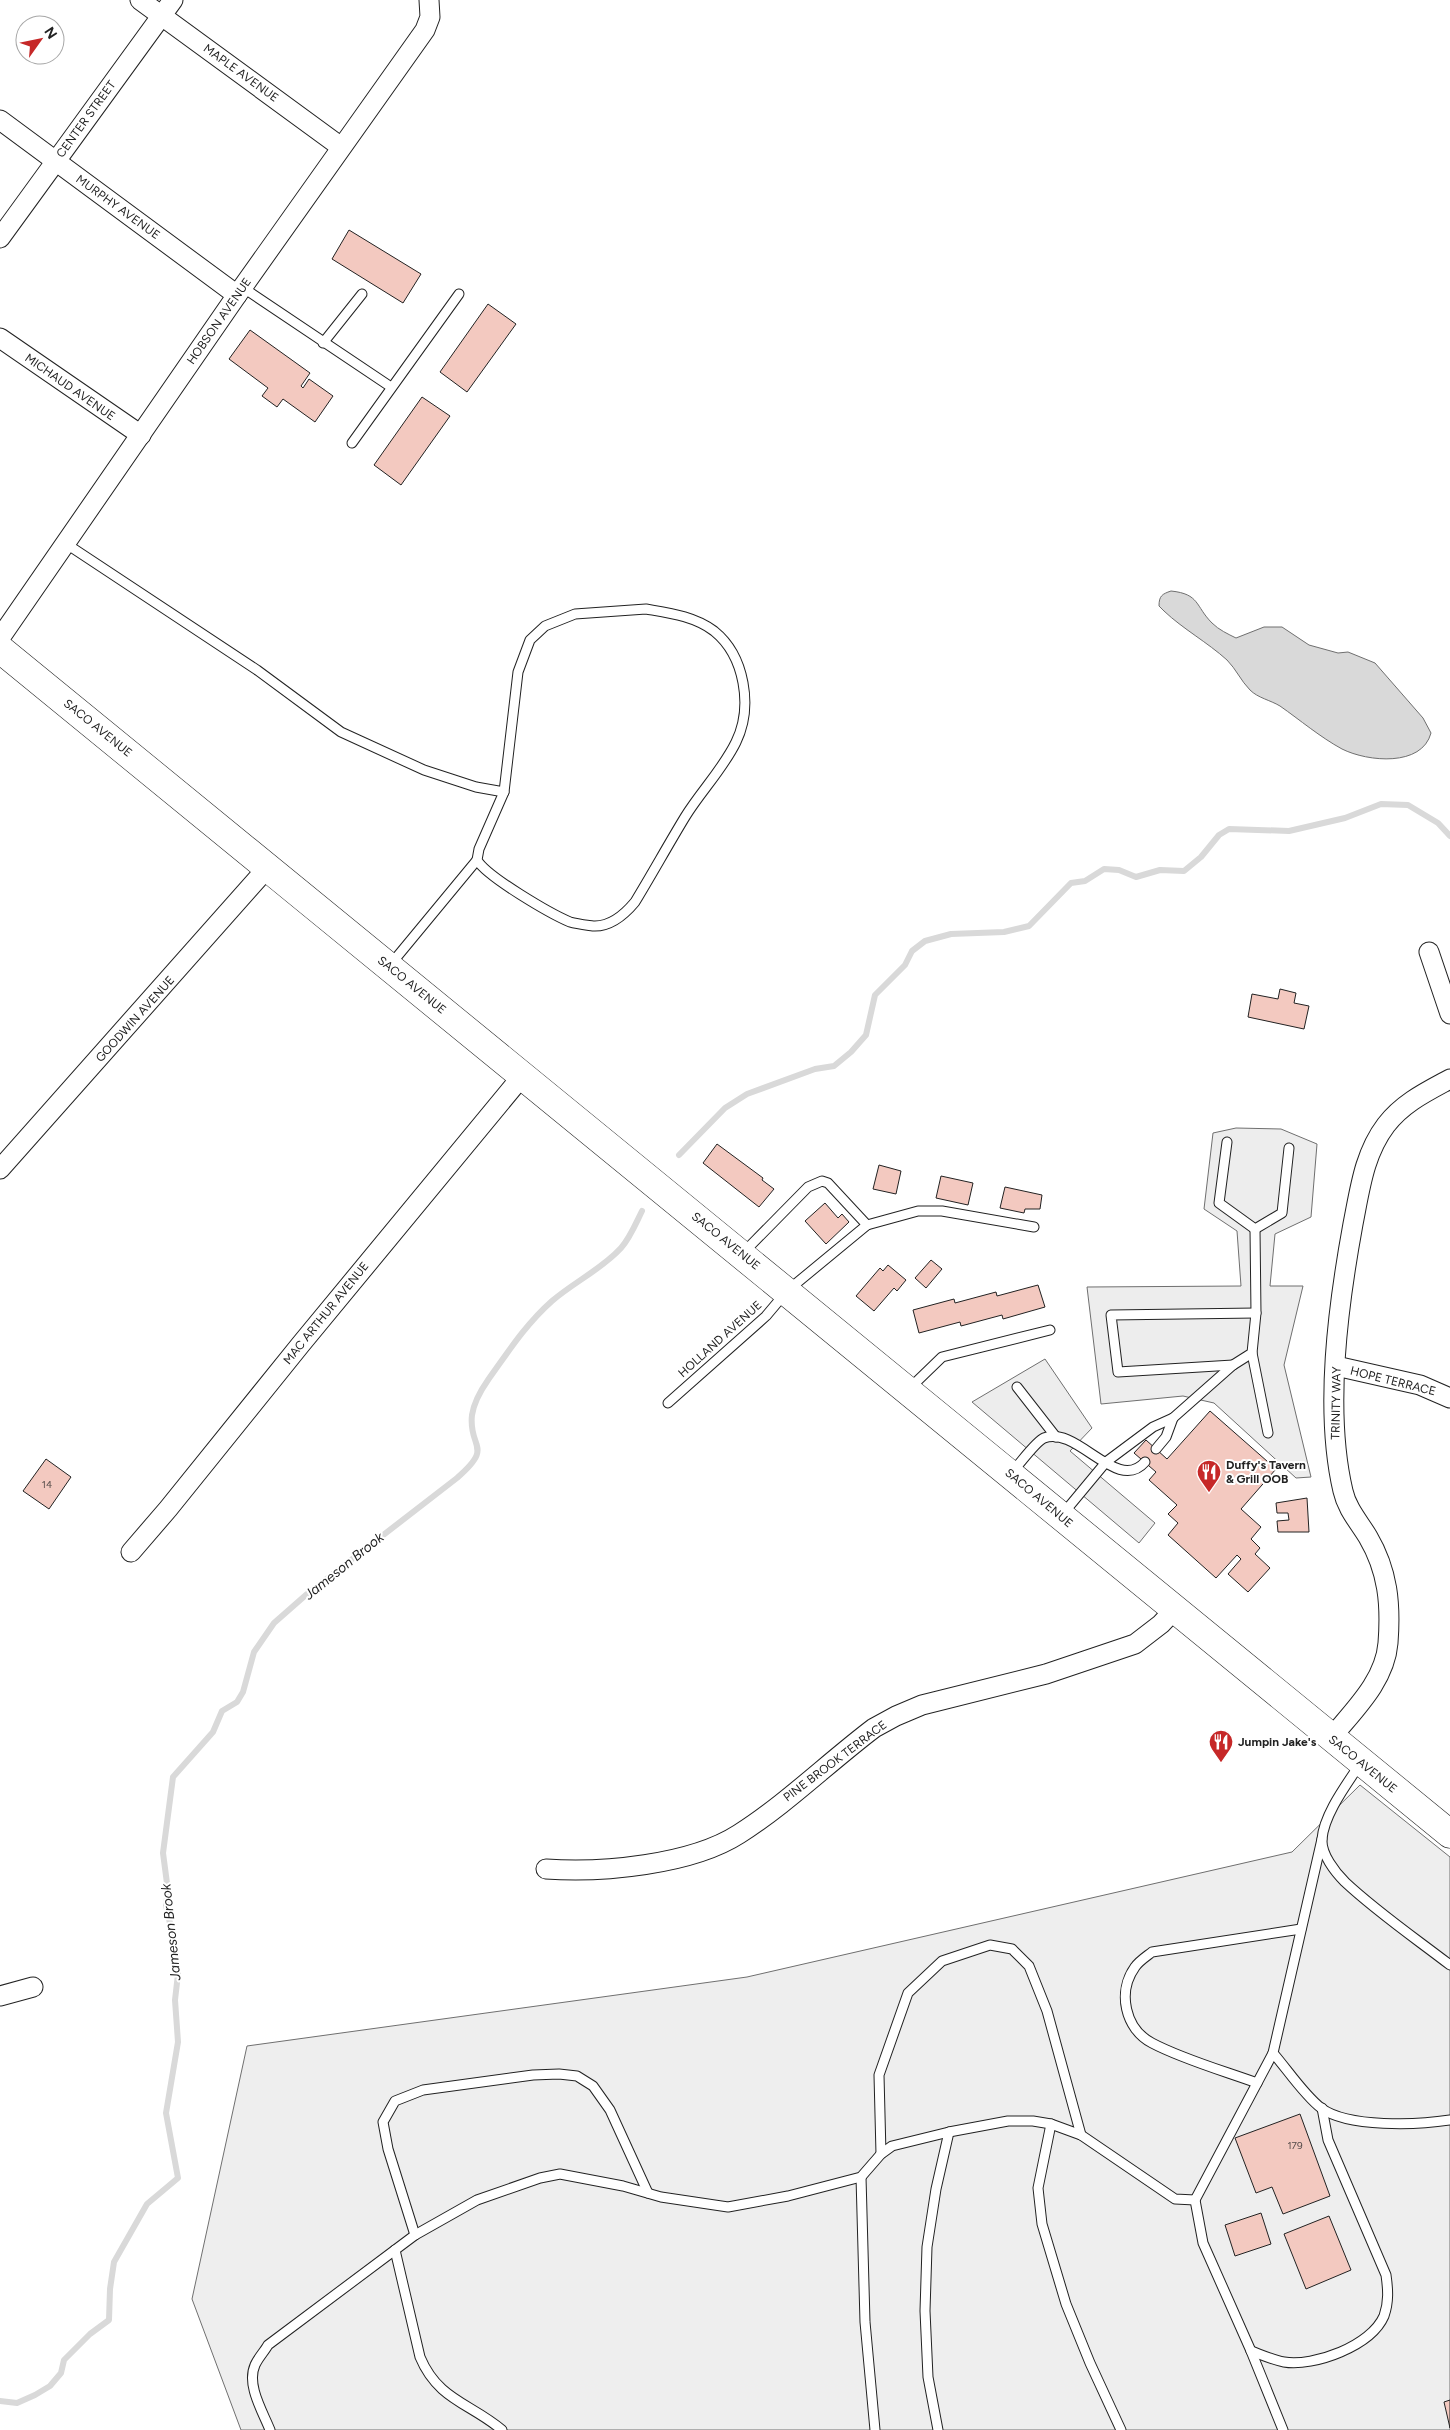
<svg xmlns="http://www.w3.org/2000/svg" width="1450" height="2430" font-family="Figtree,sans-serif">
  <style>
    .green { fill: #eee; stroke: #6f6f6f }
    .parking { fill: #ededed; stroke: #6f6f6f }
    .water { fill: #d9d9d9; stroke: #6f6f6f }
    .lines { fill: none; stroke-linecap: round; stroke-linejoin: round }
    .stream { stroke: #d9d9d9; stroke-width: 6 }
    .building { fill: #f3c9c0; stroke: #222 }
    .lane-casing { stroke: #222; stroke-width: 11 }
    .street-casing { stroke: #222; stroke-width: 21 }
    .primary-casing { stroke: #222; stroke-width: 29 }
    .lane { stroke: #fff; stroke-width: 9 }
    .street { stroke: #fff; stroke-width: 19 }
    .primary { stroke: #fff; stroke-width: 28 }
    .labels { text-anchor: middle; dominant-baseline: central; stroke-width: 4; stroke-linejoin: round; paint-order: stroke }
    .number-label { font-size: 10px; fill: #564c4a }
    .street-label { font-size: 12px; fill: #222; stroke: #fff }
    .poi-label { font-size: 12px; font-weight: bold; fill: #222; stroke: #fff; text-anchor: start }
    .water-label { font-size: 14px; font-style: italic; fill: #222; stroke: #fff }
  </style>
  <rect width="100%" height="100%" fill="#fff"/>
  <polygon class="green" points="1360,1785 1450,1857 1450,2430 241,2430 192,2299 247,2046 747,1977 1292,1852"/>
  <g class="parking">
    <polygon points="1236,1128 1281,1129 1317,1144 1311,1217 1275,1234 1270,1286 1303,1286 1284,1365 1311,1477 1296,1478 1214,1403 1183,1396 1101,1404 1087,1287 1241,1286 1237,1231 1204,1209 1213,1133"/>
    <polygon points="1045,1359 1092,1428 1070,1451 1155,1523 1139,1543 972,1402"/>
  </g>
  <path class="water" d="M1171,591C1200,594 1195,606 1212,623C1219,630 1228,634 1236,638L1264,627H1282L1309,645L1338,653L1348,652L1375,663L1423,718L1431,733C1422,767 1368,762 1342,749C1320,737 1300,720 1280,706C1270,700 1258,698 1250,690C1241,681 1236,669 1227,660C1207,642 1183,629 1164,611L1159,606C1159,596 1162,594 1171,591Z"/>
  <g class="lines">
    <g class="stream">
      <polyline points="679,1155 725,1108 747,1094 815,1069 834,1066 851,1052 866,1035 875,995 905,965 912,951 925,941 951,934 1004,932 1029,926 1071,883 1085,881 1104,869 1119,870 1136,877 1160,870 1184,871 1201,857 1219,835 1229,829 1289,831 1345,818 1381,804 1408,805 1438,823 1450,836"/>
      <path d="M0,2401L17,2403L35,2395L50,2386L61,2373L64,2360L90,2334L109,2320L110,2289L114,2262L147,2204L178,2178L166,2113L178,2042L175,2000L178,1974L175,1946L166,1905L168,1891L163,1853L173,1777L213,1732L222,1711L237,1702L243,1692L254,1652L274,1623L307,1594L457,1478C495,1445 468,1449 472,1415C474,1402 481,1390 488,1380C508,1352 526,1324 552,1301C574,1282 602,1269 621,1248C630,1238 636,1223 642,1211"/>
    </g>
  </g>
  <g class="building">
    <polygon points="349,230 421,274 403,303 332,259"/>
    <polygon points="488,304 516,324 467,392 440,372"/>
    <polygon points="250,330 310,373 301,386 303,388 309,379 333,396 315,422 283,399 277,407 262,396 268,388 229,359"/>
    <polygon points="422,397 450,416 401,485 374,465"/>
    <polygon points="1280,989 1296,993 1294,1003 1309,1006 1304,1029 1248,1017 1252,994 1278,999"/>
    <polygon points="717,1144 763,1178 762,1180 774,1189 759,1207 703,1163"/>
    <polygon points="879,1165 901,1171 896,1194 873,1189"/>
    <polygon points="941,1176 973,1183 968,1205 936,1198"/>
    <polygon points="1005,1187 1042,1195 1040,1209 1025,1209 1024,1213 1000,1208"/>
    <polygon points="825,1203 838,1218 842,1214 849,1222 826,1244 805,1221"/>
    <polygon points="931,1260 942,1269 926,1288 915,1278"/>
    <polygon points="888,1265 906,1280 897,1291 894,1288 874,1311 856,1296 880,1268 883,1271"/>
    <polygon points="1038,1285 1045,1307 1003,1319 1002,1315 961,1326 960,1322 919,1333 913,1310 954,1299 955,1303 996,1292 997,1296"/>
    <polygon points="1210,1411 1276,1469 1241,1509 1261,1527 1251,1539 1260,1548 1255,1554 1270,1568 1248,1592 1228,1574 1241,1559 1237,1555 1216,1578 1168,1535 1178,1523 1168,1514 1177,1505 1149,1480 1156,1472 1134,1453 1146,1440 1167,1459"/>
    <polygon points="46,1459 71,1477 49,1509 23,1491"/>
    <polygon points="1307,1498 1309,1532 1278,1532 1277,1521 1289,1520 1288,1513 1277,1513 1276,1503"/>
    <polygon points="1300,2114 1330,2196 1283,2214 1272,2187 1256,2193 1235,2138"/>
    <polygon points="1261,2213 1271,2244 1235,2256 1225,2225"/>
    <polygon points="1329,2216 1351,2270 1306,2289 1284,2234"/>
    <polygon points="1450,2400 1450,2428 1444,2402"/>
  </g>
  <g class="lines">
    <defs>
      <g id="lane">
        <polyline points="242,287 391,387"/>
        <polyline points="323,343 362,294"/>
        <polyline points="352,443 459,294"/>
        <polyline points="65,543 257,670 341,732 424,770 476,787 504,792"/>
        <path d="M646,609C669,613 694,616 714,631C745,656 753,707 736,742C723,769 701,791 685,817C668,845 652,874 635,902C625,914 610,927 593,926C586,925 577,924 570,922C551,914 487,877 477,860L479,849L504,792L518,672L530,640L545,626L575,614Z"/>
        <polyline points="391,964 477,860"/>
        <polyline points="1227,1142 1219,1203 1255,1229 1282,1213 1289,1148"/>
        <polyline points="744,1252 808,1187 822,1181 828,1183 867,1225 918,1211 942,1211 1034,1227"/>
        <polyline points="1252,1353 1268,1433"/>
        <polyline points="1233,1365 1118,1372 1111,1315 1256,1313"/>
        <polyline points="1017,1387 1056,1437"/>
        <polyline points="910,1388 942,1357 1050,1330"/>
        <polyline points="668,1403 766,1316 787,1291 867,1225"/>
        <polyline points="1156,1449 1166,1437 1173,1418"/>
        <path d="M1012,1472C1019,1465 1036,1441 1044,1438C1077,1425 1117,1494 1145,1462"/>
        <polyline points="1062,1515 1106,1462 1153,1427 1173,1418 1233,1365 1252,1353 1256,1313 1255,1229"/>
        <path d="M1360,1764C1347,1784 1324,1814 1322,1839C1321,1854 1335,1872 1345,1882C1377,1912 1415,1938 1450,1965"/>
        <path d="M1322,1839L1273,2053C1287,2069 1304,2095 1321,2108C1348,2128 1418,2125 1450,2120"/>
        <path d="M1257,2083C1224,2071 1182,2059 1152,2043C1125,2029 1117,1992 1135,1967C1139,1961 1147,1956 1152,1952L1301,1929"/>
        <polyline points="1051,2124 1038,2188 1042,2224 1066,2304 1090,2363 1121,2430"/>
        <polyline points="881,2154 879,2075 908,1993 942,1961 990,1945 1012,1949 1029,1966 1047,2011 1081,2135"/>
        <polyline points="861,2177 865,2322 875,2430"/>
        <polyline points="1195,2200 1203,2243 1251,2351 1283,2430"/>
        <polyline points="415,2235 388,2149 383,2122 395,2101 423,2090 533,2075 559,2074 577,2076 593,2086 610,2110 648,2193"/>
        <path d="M395,2250L420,2357C438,2400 470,2403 502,2430"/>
        <path d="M1251,2351C1262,2355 1273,2360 1284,2362C1314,2367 1371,2346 1384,2316C1389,2302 1388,2289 1386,2275L1328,2140L1322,2108"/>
        <path d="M270,2430C263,2412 246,2385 255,2365C258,2358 264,2352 268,2345L415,2235L477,2200L540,2178L560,2174L623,2186L661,2197L728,2207L788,2196L861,2177L881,2154L892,2146L949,2132L1008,2121H1033L1051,2124L1081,2135L1175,2199L1195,2200L1273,2053"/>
        <polyline points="938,2430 928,2377 925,2311 927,2247 936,2189 949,2132"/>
      </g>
      <g id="street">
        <polyline points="140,0 341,147"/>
        <polyline points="0,120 237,295"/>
        <polyline points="0,238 173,0"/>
        <polyline points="0,338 141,435"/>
        <polyline points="0,638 237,295 425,30 430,17 429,0"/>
        <polyline points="1429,952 1450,1014"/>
        <polyline points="0,1169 268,867"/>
        <polyline points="1336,1366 1420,1385 1450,1398"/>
        <polyline points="131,1552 168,1509 301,1344 523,1075"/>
        <path d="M1331,1738C1354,1710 1385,1681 1388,1643C1391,1604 1388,1571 1368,1537C1359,1522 1347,1509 1343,1491C1324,1410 1338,1306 1353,1224C1360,1189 1364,1154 1386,1125C1403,1103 1426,1092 1450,1079"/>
        <path d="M546,1869C601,1873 691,1865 739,1834C785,1805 829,1762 874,1728L896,1716L922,1705L1046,1674L1135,1644L1161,1624L1175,1609"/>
        <polyline points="0,1996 33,1987"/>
      </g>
      <polyline id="primary" points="0,649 1450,1834"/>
    </defs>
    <use href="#lane" class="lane-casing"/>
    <use href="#street" class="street-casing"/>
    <use href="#primary" class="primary-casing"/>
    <use href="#lane" class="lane"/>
    <use href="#street" class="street"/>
    <use href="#primary" class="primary"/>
  </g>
  <defs>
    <symbol id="restaurant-pin" viewBox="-11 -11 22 30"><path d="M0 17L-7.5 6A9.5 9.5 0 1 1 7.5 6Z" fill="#c62828" stroke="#fff"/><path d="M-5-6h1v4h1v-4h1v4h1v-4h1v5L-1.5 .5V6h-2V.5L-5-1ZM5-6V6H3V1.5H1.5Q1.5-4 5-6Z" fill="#fff"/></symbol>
  </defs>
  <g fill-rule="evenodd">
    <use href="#restaurant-pin" x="1195" y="1458" width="28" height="38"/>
    <use href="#restaurant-pin" x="1207" y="1728" width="28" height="38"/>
  </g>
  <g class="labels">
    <g class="number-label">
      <text x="47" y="1484">14</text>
      <text x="1295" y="2145">179</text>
    </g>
    <g class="street-label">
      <text transform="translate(241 73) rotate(36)">MAPLE AVENUE</text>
      <text transform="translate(86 119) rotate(-54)">CENTER STREET</text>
      <text transform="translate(118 207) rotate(36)">MURPHY AVENUE</text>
      <text transform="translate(219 321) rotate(-55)">HOBSON AVENUE</text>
      <text transform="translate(70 387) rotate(35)">MICHAUD AVENUE</text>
      <text transform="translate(98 728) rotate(39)">SACO AVENUE</text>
      <text transform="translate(412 985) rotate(39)">SACO AVENUE</text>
      <text transform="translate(135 1019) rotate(-48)">GOODWIN AVENUE</text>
      <text transform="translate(726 1241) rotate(39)">SACO AVENUE</text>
      <text transform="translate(326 1313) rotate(-51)">MAC ARTHUR AVENUE</text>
      <text transform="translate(720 1339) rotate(-42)">HOLLAND AVENUE</text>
      <text transform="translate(1393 1381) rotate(14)">HOPE TERRACE</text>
      <text transform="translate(1336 1403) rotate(-89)">TRINITY WAY</text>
      <text transform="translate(1039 1498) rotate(40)">SACO AVENUE</text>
      <text transform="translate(835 1761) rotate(-37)">PINE BROOK TERRACE</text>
      <text transform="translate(1363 1764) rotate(39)">SACO AVENUE</text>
    </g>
    <g class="poi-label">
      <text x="1226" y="1465">Duffy's Tavern<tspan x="1226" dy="14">&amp; Grill OOB</tspan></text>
      <text x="1238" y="1742">Jumpin Jake's</text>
    </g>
    <g class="water-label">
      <text transform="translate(344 1566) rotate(-39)">Jameson Brook</text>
      <text transform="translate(171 1932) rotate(-96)">Jameson Brook</text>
    </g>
  </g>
  <g transform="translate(40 40) rotate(57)"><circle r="24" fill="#ffffff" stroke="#a7a7a7"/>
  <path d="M0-4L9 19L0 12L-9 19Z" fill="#c62828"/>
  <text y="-8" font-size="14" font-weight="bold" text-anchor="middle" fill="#222222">N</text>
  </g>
</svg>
